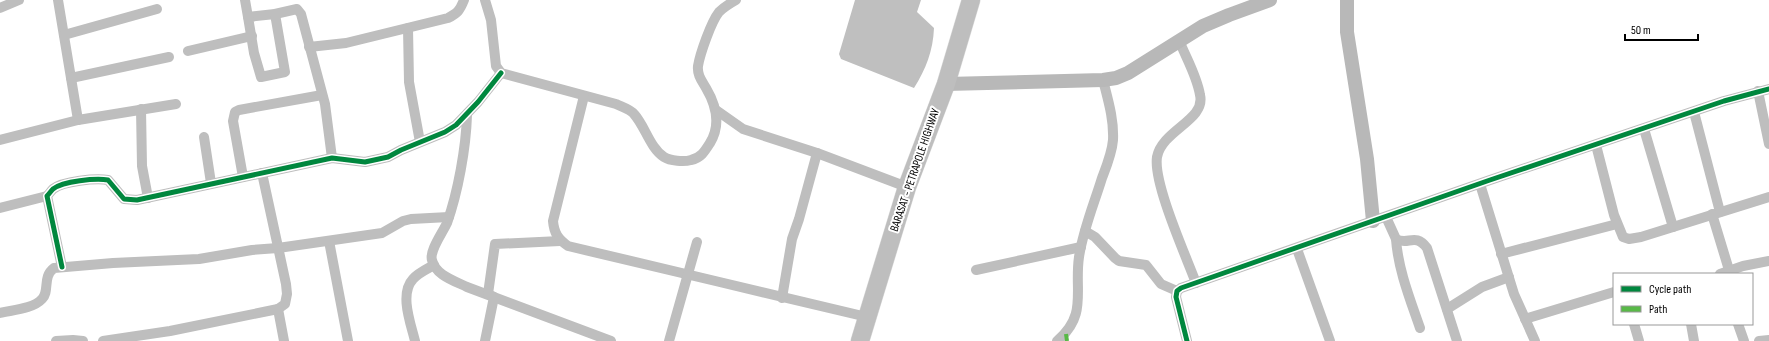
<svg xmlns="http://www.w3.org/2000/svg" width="1769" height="341" font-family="'Sofia Sans Condensed',sans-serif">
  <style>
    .water { fill: #bfbfbf }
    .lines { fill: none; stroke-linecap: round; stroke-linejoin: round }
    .highway-casing { stroke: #dbdbdb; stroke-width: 19 }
    .street { stroke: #bebebe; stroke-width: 10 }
    .secondary { stroke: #b8b8b8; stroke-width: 14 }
    .highway { stroke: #bebebe; stroke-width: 18 }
    .quiet { stroke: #58b947; stroke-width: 4; stroke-dasharray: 8 4; stroke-linecap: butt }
    .cycleway-casing { stroke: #fff; stroke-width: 8 }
    .cycleway { stroke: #00873e; stroke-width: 5 }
    .labels { text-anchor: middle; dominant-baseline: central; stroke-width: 4; stroke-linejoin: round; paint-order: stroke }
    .street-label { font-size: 12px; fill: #000; stroke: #fff }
  </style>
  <rect width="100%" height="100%" fill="#fff"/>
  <path class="water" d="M855,0H921L917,12L934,28C933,51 926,69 914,88L841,59L839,54Z"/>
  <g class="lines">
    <defs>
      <polyline id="highway" points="860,341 907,187 946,84 971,0"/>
    </defs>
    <use href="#highway" class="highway-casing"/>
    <g class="street">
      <polyline points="58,0 78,120"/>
      <polyline points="245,0 248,17 275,14 297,9 301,14 325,104 332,158"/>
      <path d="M485,0L491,20L496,66L501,73L616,104C622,107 630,109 634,114C645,126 650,148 664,157C670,161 684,162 691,160C701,158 705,151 710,143C721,125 716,105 706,88C702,81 697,75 698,66C700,54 711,22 719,12C724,7 729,4 736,0"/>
      <polyline points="0,8 19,0"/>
      <polyline points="248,17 254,53 261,77 285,72 275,14"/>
      <polyline points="408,28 409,82 420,142"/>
      <polyline points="64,35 157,9"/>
      <path d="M1179,40C1186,58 1197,76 1200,95C1206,120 1162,130 1157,157C1153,183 1186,256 1196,283"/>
      <path d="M309,47L346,43L448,18C458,13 460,10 464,0"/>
      <polyline points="188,51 252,36"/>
      <polyline points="71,78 169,57"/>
      <polyline points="1758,91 1769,144"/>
      <path d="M584,96L553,221C554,233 558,239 568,246C668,269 767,294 867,317"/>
      <polyline points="141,109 142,166 148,198"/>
      <polyline points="716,110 743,129 817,153 907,187"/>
      <polyline points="1694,112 1720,212"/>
      <path d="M467,115C466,148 458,192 447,223C443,232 429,251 432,260C435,275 455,281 467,287L611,341"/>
      <polyline points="1644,129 1673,227"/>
      <polyline points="204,137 211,183"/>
      <polyline points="0,140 78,120 176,104"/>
      <polyline points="1596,145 1614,215 1623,237 1629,239 1641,237 1769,197"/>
      <polyline points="243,177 233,121 235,112 239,110 322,95"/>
      <polyline points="1480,184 1514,294 1535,341"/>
      <polyline points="0,208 47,196"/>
      <polyline points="1712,214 1729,270"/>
      <path d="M1386,217L1396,239C1408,246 1415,232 1427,248L1457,341"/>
      <polyline points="1085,231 1095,237 1115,258 1119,261 1146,265 1161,284 1177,291"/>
      <path d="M1396,239C1398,269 1410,299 1420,328"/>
      <polyline points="329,241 348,341"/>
      <polyline points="1297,249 1330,341"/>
      <polyline points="1501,254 1617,224"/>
      <path d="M62,267L47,196C49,194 51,191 53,189C63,181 96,178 108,180L124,199L137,200L332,158L365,162L388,157L401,150L445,132L456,125L478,102L501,73"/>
      <polyline points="976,270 1081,247"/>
      <polyline points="1720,274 1743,266 1769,261"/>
      <polyline points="782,298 792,239 799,219 817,153"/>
      <polyline points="278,309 284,341"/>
      <polyline points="1447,309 1482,287 1509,277"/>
      <path d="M0,313C12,310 33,309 42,299C50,291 42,277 54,268L113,263L199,259L252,250L278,248L382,233L403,221L411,219L449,217"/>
      <polyline points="1525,319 1614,292"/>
      <polyline points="1634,324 1639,341"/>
      <polyline points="1691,324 1694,341"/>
      <polyline points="1738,324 1744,341"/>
      <polyline points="56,341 73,340 83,341"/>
      <polyline points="103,341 170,331 278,309 285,304 287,294 286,284 262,173"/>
      <path d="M415,341C411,324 399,294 413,279C418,273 427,269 434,265"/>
      <polyline points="485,341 494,297 488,294 495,244 560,241"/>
      <polyline points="669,341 697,242"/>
      <path d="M1057,341C1088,315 1074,291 1079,257C1083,230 1094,204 1102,178C1107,165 1112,153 1113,140C1114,119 1108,100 1103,80"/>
      <polyline points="1187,341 1176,297 1177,291 1181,288 1490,180 1724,101 1769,89"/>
      <polyline points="1759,341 1769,340"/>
    </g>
    <g class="secondary">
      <polyline points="1347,0 1347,32 1367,159 1373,221"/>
      <polyline points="946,84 1103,80 1116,78 1128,73 1203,26 1229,15 1270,0"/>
    </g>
    <use href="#highway" class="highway"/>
    <polyline class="quiet" points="1066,334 1067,341"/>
    <defs>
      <g id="cycleway">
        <path d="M62,267L47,196C49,194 51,191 53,189C63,181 96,178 108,180L124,199L137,200L332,158L365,162L388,157L401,150L445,132L456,125L478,102L501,73"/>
        <polyline points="1187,341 1176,297 1177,291 1181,288 1490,180 1724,101 1769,89"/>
      </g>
    </defs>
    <use href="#cycleway" class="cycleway-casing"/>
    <use href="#cycleway" class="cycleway"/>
  </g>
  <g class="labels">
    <g class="street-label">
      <text transform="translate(915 170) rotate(-71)">BARASAT - PETRAPOLE HIGHWAY</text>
    </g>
  </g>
  <rect x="1613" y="273" width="140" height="52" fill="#ffffff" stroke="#999999"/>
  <rect x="1621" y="286" width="20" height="6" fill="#00873e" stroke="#999999"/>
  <text x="1649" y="293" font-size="12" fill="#000000">Cycle path</text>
  <rect x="1621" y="306" width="20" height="6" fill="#58b947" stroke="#999999"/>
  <text x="1649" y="313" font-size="12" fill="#000000">Path</text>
  <path d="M1625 34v6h73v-6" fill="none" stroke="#000000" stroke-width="2"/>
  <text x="1631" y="34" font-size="12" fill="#000000" stroke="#ffffff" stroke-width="3" paint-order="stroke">50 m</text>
</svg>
